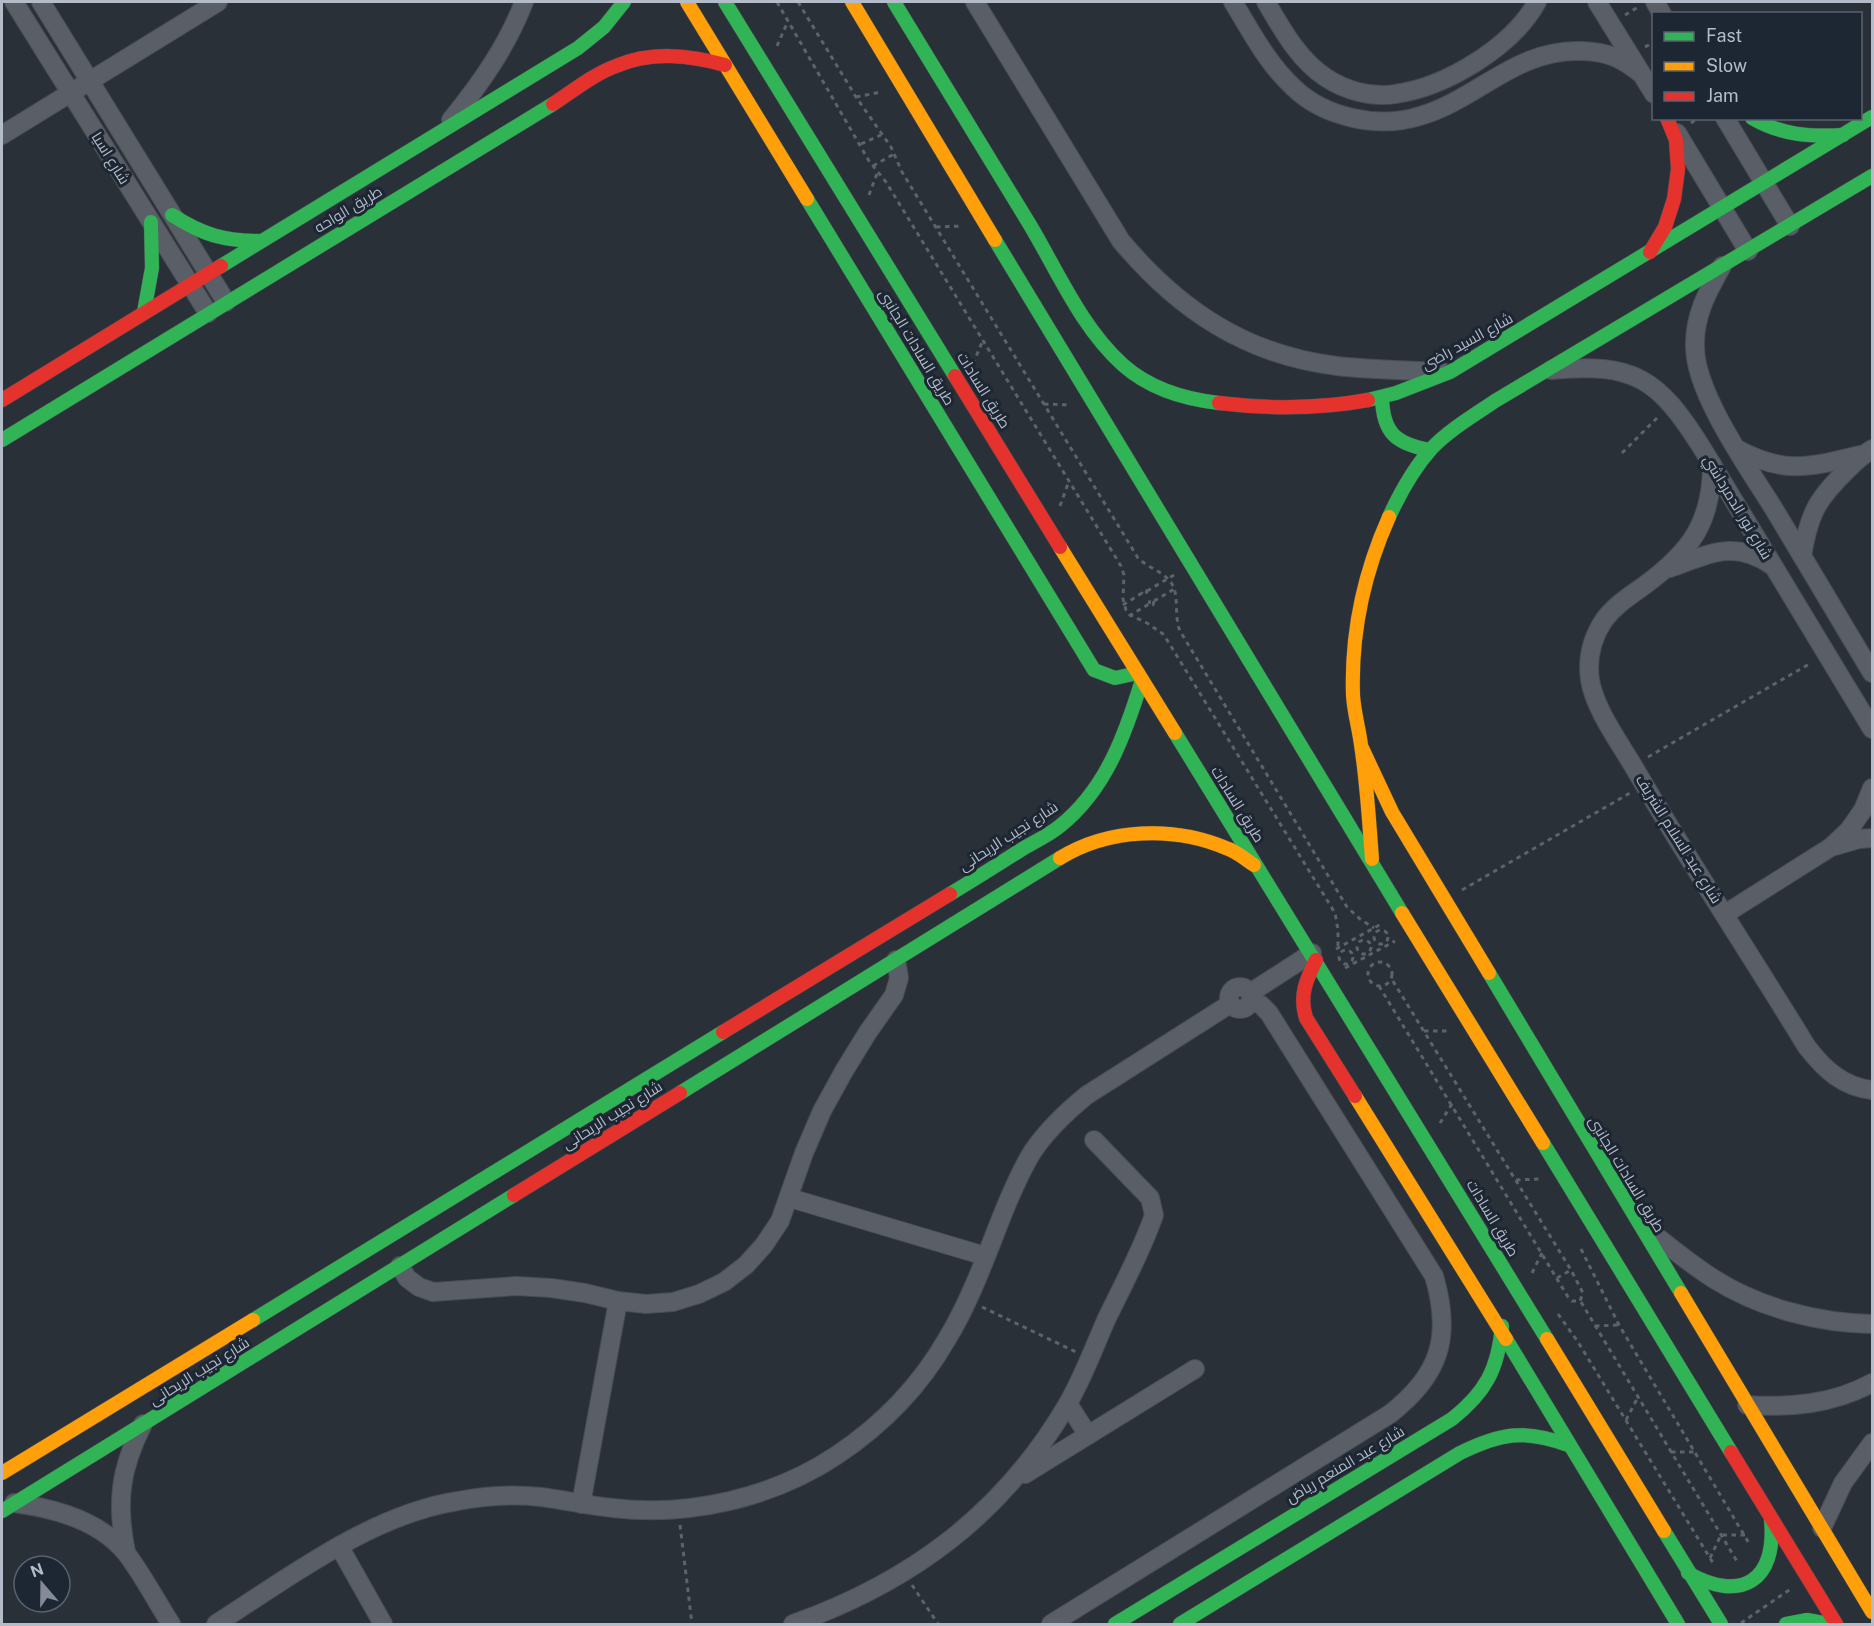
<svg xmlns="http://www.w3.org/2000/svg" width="1874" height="1626" font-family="'Public Sans',Cairo,sans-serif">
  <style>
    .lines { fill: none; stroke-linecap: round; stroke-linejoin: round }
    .street-casing { stroke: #484c53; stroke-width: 20 }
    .fast-casing { stroke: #484c53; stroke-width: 15 }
    .slow-casing { stroke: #484c53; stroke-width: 15 }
    .jam-casing { stroke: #484c53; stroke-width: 15 }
    .path { stroke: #5d636a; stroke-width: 3; stroke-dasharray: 4.5 4.5; stroke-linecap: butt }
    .street { stroke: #5a5e66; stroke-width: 18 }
    .fast { stroke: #30b455; stroke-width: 14 }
    .slow { stroke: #ff9f0a; stroke-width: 14 }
    .jam { stroke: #e5322d; stroke-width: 14 }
    .labels { text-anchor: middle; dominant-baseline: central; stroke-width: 6; stroke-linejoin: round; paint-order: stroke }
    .street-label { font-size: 15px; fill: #b4bcc9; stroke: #1d2633 }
  </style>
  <rect width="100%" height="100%" fill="#2a3038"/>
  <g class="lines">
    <defs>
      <g id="street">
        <polyline points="14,2 208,313"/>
        <polyline points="41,2 226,302"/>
        <path d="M975,2L1121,241C1179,310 1246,355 1337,366C1372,370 1407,370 1442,372"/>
        <path d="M1233,2C1251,31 1267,63 1293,87C1309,103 1331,113 1353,118C1375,123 1398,123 1420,116C1478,99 1517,48 1582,51C1608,52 1621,58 1640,73"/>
        <path d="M1266,2C1282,29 1298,59 1325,77C1344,90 1371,98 1395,94C1446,87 1512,47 1537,2"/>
        <polyline points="1597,2 1654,94"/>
        <polyline points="1655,2 1662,14"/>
        <polyline points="1725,118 1790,226"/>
        <path d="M451,120C481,83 507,46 524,2"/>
        <polyline points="1677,133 1748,251"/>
        <polyline points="2,135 218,2"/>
        <path d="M1722,266C1707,293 1694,316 1695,347C1695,393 1749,469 1774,509C1807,564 1840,619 1872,673"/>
        <path d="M1551,370C1634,362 1658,378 1702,448L1872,729"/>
        <path d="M1737,449C1785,475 1810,467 1860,455"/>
        <path d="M1712,464C1712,522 1691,551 1645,585C1631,595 1615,605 1604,620C1592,638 1587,659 1590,680C1595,710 1620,743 1635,769C1690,863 1750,954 1807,1047C1824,1069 1843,1087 1872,1090"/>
        <path d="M1802,556C1809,514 1817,499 1847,470C1855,462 1863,455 1872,449"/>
        <path d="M1670,568C1710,554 1734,539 1773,566"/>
        <polyline points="1835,846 1859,839 1872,838"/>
        <polyline points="1725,914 1831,847 1849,830 1863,810 1872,788"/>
        <circle cx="1240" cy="998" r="11"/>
        <polyline points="1250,993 1312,953"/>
        <polyline points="790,1198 985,1256"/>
        <path d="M1647,1229C1669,1246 1690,1264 1714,1279C1760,1308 1818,1323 1872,1324"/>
        <polyline points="400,1266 407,1278 419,1287 433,1292 516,1286 551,1288 585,1293 618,1301 646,1304 673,1302 699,1294 724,1282 746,1265 764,1245 780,1221 804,1153 822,1111 844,1071 868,1032 894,995 899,978 896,960"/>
        <polyline points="1068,1404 1088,1435"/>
        <path d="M1747,1405C1791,1408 1833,1404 1872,1383"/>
        <polyline points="1025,1474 1195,1369"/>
        <path d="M14,1503C53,1508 100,1521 126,1553C143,1575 156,1601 171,1624"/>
        <polyline points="581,1504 618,1301"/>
        <polyline points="1822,1528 1843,1483 1872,1443"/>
        <polyline points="339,1546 383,1624"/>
        <path d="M126,1552C116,1503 120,1469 143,1424"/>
        <path d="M216,1624C288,1578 372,1514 458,1501C485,1496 514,1494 541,1497C565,1500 589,1506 613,1508C689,1517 773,1498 837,1455C882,1425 920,1386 947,1339C972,1298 988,1250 1006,1206C1014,1187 1022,1168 1033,1151C1048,1129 1066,1112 1087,1095L1230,1004"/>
        <path d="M793,1624C911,1582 1003,1514 1067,1405C1083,1378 1094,1347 1107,1318C1123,1285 1142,1250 1154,1215L1150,1198L1094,1140"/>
        <path d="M1051,1624L1390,1414C1440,1375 1452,1337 1434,1276L1269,1013L1261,1005L1251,1000"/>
      </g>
      <g id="fast">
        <polyline points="725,2 955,376"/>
        <path d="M894,2C939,76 985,150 1030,225C1058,272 1081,327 1123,365C1150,389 1183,399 1219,403"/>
        <path d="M1752,118C1781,135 1810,137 1843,135"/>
        <polyline points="807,199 1094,670 1115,678 1138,673"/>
        <path d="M172,215C203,235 224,241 261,241"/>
        <polyline points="995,240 1402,913"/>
        <polyline points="221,266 578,48 604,27 624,2"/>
        <polyline points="144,312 152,268 151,222"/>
        <path d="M1382,398C1383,433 1396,444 1430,450"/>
        <polyline points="1368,400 1396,393 1450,372 1872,117"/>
        <polyline points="2,440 553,104"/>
        <path d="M1389,517C1400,493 1413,469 1431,449C1449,430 1473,416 1495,401L1872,176"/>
        <polyline points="1175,733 1547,1339"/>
        <path d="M950,894C975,879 1000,863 1024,848C1036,841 1049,835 1060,826C1106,789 1125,735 1142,680"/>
        <polyline points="1489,973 1681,1293"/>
        <polyline points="680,1093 1060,858"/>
        <polyline points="1543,1143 1731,1452"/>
        <polyline points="253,1320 723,1032"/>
        <polyline points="1506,1339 1678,1624"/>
        <polyline points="2,1511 514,1195"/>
        <polyline points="1664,1531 1721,1624"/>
        <path d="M1688,1573C1741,1603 1777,1581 1771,1520"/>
        <path d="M1115,1624L1452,1419C1486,1392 1498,1369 1502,1326"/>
        <path d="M1180,1624L1460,1453C1501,1433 1524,1429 1568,1445"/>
        <polyline points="1786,1624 1807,1620 1829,1624"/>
      </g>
      <g id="slow">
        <polyline points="687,2 807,199"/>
        <polyline points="852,2 995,240"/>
        <polyline points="1060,547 1175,733"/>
        <polyline points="1362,748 1392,812 1489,973"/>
        <path d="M1060,858C1109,828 1174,826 1226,848C1236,851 1245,859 1254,865"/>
        <path d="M1372,859C1369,821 1367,783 1361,745C1359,728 1354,713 1353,695C1351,635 1364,573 1389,517"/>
        <polyline points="1402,913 1543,1143"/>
        <polyline points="1355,1096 1506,1339"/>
        <polyline points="1681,1293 1872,1612"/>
        <polyline points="1547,1339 1664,1531"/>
        <polyline points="2,1473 253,1320"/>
      </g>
      <g id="jam">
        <path d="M553,104C573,91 594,74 616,66C652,51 689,55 725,65"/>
        <polyline points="1650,252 1665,227 1674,199 1678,169 1676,140 1667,118"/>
        <polyline points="955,376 1060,547"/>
        <polyline points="2,400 221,266"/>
        <path d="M1219,403C1269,409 1319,409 1368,400"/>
        <path d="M1316,960C1306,980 1299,996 1306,1018L1355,1096"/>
        <polyline points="723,1032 950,894"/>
        <polyline points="514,1195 680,1093"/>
        <polyline points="1731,1452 1836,1624"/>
      </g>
    </defs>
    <use href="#street" class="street-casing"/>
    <use href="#fast" class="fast-casing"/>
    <use href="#slow" class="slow-casing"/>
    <use href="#jam" class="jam-casing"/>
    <g class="path">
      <polyline points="777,2 869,161 886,182 1121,566 1124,575 1123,599 1126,610 1130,615 1147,623 1163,634 1169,643 1335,913 1338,930 1338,948"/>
      <path d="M798,2L856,97L891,147L902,172L1138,558C1147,567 1161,571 1169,580C1181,593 1173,614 1180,631L1347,907L1360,919L1374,928"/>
      <polyline points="1625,15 1640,6"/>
      <polyline points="777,46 788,21"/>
      <polyline points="1645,47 1654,42"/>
      <polyline points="856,97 881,92"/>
      <polyline points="1691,123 1698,118"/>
      <polyline points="861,144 881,135"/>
      <polyline points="873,166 894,154"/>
      <polyline points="869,195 878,171"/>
      <polyline points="936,227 962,226"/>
      <polyline points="973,364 983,340"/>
      <polyline points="1044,404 1070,405"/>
      <polyline points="1622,453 1660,415"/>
      <polyline points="1060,506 1069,481"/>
      <polyline points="1147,591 1174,575"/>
      <polyline points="1154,601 1176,588"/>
      <polyline points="1123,605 1142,593 1146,594 1147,591 1143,590 1142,593"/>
      <polyline points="1129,616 1149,604 1153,605 1154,601 1150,600 1149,604"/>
      <polyline points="1648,757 1811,663"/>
      <polyline points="1462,890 1630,793"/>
      <circle cx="1381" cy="937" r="7"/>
      <circle cx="1364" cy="947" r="7"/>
      <polyline points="1336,949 1383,923"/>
      <circle cx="1346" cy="957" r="7"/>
      <circle cx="1380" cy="974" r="12"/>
      <polyline points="1345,968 1395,941"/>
      <polyline points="1379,986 1568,1297 1572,1301 1580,1301 1583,1293 1571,1270 1391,978"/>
      <polyline points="1424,1031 1449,1031"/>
      <polyline points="1440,1123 1452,1104"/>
      <polyline points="1516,1180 1539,1179"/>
      <polyline points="1581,1249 1619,1325 1750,1545"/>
      <polyline points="1532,1273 1542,1253"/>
      <polyline points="1557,1278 1571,1270"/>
      <polyline points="1581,1302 1738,1563"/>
      <polyline points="982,1307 1076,1352"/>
      <polyline points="1558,1314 1578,1342 1713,1563"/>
      <polyline points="1595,1326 1619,1325"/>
      <polyline points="1626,1420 1638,1397"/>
      <polyline points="1671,1452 1696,1452"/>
      <polyline points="680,1525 692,1624"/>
      <polyline points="1710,1558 1721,1535 1747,1535"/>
      <polyline points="912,1585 938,1624"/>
      <polyline points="1741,1623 1792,1588"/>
    </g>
    <use href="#street" class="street"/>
    <use href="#fast" class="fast"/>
    <use href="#slow" class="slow"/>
    <use href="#jam" class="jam"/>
  </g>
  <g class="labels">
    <g class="street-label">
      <text transform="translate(111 158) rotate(58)">شارع اسيا</text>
      <text transform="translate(348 209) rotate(-31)">طريق الواحه</text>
      <text transform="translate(1467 341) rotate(-29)">شارع السيد راضى</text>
      <text transform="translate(917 347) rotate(59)">طريق السادات الجانبى</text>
      <text transform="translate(984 390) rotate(58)">طريق السادات</text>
      <text transform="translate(1738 507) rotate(59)">شارع نور الدمرداشي</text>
      <text transform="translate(1238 804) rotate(58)">طريق السادات</text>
      <text transform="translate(1008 836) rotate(-33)">شارع نجيب الريحانى</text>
      <text transform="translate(1679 839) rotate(58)">شارع عبد السلام الشريف</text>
      <text transform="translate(612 1115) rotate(-32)">شارع نجيب الريحانى</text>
      <text transform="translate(1627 1174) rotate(59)">طريق السادات الجانبى</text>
      <text transform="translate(1493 1218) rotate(59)">طريق السادات</text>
      <text transform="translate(199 1371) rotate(-32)">شارع نجيب الريحانى</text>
      <text transform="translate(1345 1464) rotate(-31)">شارع عبد المنعم رياض</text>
    </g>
  </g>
  <rect width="1874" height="1626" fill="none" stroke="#b4bcc9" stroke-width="6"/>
  <rect x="1652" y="12" width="210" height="108" fill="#1d2633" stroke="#59626f" stroke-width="1.5"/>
  <rect x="1664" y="32" width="30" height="9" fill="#30b455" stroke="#59626f" stroke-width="1.5"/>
  <text x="1706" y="42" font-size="18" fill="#b4bcc9">Fast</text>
  <rect x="1664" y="62" width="30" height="9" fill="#ff9f0a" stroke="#59626f" stroke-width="1.5"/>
  <text x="1706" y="72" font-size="18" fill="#b4bcc9">Slow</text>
  <rect x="1664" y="92" width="30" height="9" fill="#e5322d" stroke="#59626f" stroke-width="1.5"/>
  <text x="1706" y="102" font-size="18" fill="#b4bcc9">Jam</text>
  <g transform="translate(42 1584) rotate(340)"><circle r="28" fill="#1d2633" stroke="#59626f" stroke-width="1.5"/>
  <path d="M0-4.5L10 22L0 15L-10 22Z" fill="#848b96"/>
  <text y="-9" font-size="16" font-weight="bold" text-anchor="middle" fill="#b4bcc9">N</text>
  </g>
</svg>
